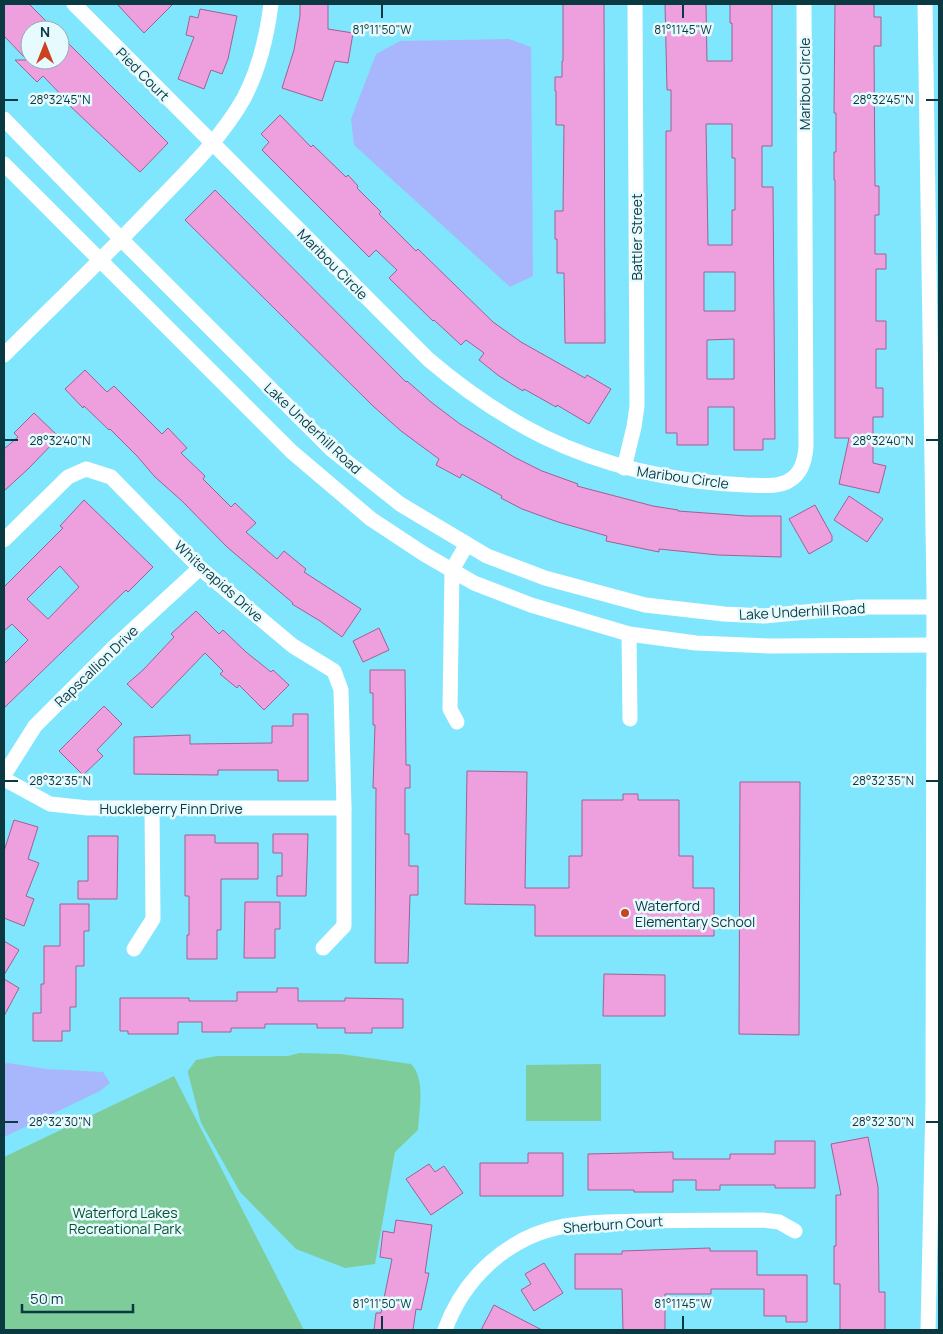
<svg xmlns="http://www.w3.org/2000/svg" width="943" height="1334" font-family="Manrope,sans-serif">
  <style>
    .green { fill: #7ecc99 }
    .water { fill: #a8b7fb }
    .building { fill: #ee9fdd; stroke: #9e6292; fill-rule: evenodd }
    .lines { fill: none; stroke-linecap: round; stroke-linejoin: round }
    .minor { stroke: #fff; stroke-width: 15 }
    .ticks { fill: none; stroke: #0a3942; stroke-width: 2 }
    .poi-dot { fill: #cc4221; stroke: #e7fafe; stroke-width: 2 }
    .labels { text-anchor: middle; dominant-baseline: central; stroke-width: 5; stroke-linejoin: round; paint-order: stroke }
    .street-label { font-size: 14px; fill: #0a3942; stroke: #e7fafe }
    .poi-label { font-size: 14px; fill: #0a3942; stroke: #e7fafe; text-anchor: start }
    .park-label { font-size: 14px; fill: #07512c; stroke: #e7fafe }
    .ticks-label { font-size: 12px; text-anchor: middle; fill: #0a3942; stroke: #e7fafe; stroke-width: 5; stroke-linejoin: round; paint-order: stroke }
  </style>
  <rect width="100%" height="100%" fill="#80e6fe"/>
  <g class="green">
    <path d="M299,1053L341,1054L411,1064C426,1079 419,1110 418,1130L395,1152L375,1264L345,1268L296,1249L240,1192L201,1123L188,1073V1071L196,1060L217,1056H288Z"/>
    <polygon points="601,1064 601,1121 526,1121 526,1065"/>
    <polygon points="174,1076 304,1330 4,1330 4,1157"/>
  </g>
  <g class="water">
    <polygon points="509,39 531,47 533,276 510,287 354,145 351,119 376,54 400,41"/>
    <polygon points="8,1063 47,1069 103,1072 110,1083 100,1091 4,1137 4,1064"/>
  </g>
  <g class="building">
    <polygon points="4,4 29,4 55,30 30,30 30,60 60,60 60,35 168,143 140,172 70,106 71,105 43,76 37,82 15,60 27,60 4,36"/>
    <polygon points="117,4 173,4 144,33"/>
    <polygon points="300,4 328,4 328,29 353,33 348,63 335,61 322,101 282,88 294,50 300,16"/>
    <polygon points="563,4 604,4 605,343 565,343 564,273 557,273 557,239 555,239 555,211 563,211 564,125 556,125 556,91 555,91 555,77 562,77 562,61 563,61"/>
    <path d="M665,4H706L707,61H732V23H730V4H772V146H762V187H773L775,439H763V450H734V407H708V445H677V433H666V131H671V90H667ZM706,124H732V158H735V210H732V245H708ZM704,272H735V311H704ZM734,339V379H707V340Z"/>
    <polygon points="835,4 874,4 874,17 881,17 881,46 874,46 875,186 879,186 879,215 875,215 875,254 886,254 886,269 876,269 876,321 886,321 886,349 876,349 876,388 883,388 883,417 873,417 873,463 886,466 879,493 839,484 849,438 835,438 835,180 834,180 834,152 836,152 836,113 834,113"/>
    <polygon points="200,9 237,16 228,59 222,74 211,70 204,89 178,79 194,37 186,35 190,16 198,18"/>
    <polygon points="280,115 311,147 313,145 346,177 348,175 358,186 357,188 381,212 379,214 416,251 418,249 493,322 521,342 585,378 587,375 611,389 589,424 557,405 556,407 524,389 523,391 499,376 479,360 484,353 466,340 461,345 434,320 433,321 389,278 397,270 376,250 369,257 262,150 269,142 261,134"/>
    <polygon points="215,190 406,382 407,381 431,402 460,424 514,457 542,471 578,484 577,486 653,506 678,510 678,511 747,516 781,516 781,557 718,555 659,549 659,552 606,541 607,536 558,522 522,509 501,498 502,496 462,474 460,478 436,465 439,459 401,431 373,406 185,220"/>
    <polygon points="85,370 107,392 114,386 162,434 168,428 187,448 181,453 205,476 203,479 231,507 235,503 256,523 246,532 277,559 284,551 306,569 304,572 361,609 342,637 320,621 292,604 293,603 227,547 182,501 155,477 137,456 110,429 109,430 84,406 83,408 65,389"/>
    <polygon points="34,413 59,437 28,469 4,491 4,449 18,437 14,433"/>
    <polygon points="849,496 883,519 867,542 834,520"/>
    <path d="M84,500L153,567L128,592L126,590L4,708V664L28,640L12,624L4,631V587L63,528L60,526ZM60,566L79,587L48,619L27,599Z"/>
    <polygon points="815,505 832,536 832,541 809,554 789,519"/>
    <polygon points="196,611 219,634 223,630 246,652 271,672 273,670 289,685 264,710 239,685 237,688 220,674 223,671 205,653 152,708 127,684 143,670 174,637 171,634"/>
    <polygon points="379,628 389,650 363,662 353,641"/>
    <polygon points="370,670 405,670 406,765 410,765 410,788 405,788 405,834 409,834 409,866 418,866 418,895 410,895 408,963 375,963 376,788 373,788 375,725 373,725 373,693 370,693"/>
    <polygon points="104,706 122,724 97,750 103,756 83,775 59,751"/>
    <polygon points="293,714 308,714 308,781 278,781 278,770 218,770 218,775 134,774 134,737 190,735 190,744 272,743 272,726 293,726"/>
    <polygon points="467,771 527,772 525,888 569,888 569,856 582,856 582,800 623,800 623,794 638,794 638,800 679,800 679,856 693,856 693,888 714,888 714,936 535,936 535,905 465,904"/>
    <polygon points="740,782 800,782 799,1035 739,1034"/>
    <polygon points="14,820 38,827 28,859 39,863 26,896 34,899 24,926 4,918 4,851"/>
    <polygon points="273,834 308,834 306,896 277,896 277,876 282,876 282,853 273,853"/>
    <polygon points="185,835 215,835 215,843 258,843 258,879 221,879 221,930 217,930 217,959 187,959 187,935 189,935 189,896 185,896"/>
    <polygon points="88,836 118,836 117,899 78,899 78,881 88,881"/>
    <polygon points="245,902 280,902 280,929 275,929 275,958 244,958"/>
    <polygon points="60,904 89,904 89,931 84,931 84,966 76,966 76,1007 70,1007 70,1031 62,1031 62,1041 33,1041 33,1013 41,1013 41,984 44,984 44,946 60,946"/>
    <polygon points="4,941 19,950 4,975"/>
    <polygon points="604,974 665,975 665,1016 603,1016"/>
    <polygon points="4,979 19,988 4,1016"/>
    <polygon points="277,988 298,988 298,1001 345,1001 345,998 403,999 403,1028 372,1028 372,1033 345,1033 345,1028 317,1028 317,1024 265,1024 265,1028 231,1028 231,1032 202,1032 202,1022 178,1022 178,1034 128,1034 128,1031 120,1031 120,998 189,998 189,1001 237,1001 237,992 277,992"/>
    <polygon points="868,1137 878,1187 879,1292 885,1292 885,1330 840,1330 840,1284 834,1284 834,1246 836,1246 836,1195 841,1195 831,1144"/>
    <polygon points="775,1141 815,1141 815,1188 775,1188 775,1185 720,1185 720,1190 696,1190 696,1180 673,1180 673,1192 634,1192 634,1190 588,1190 588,1154 673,1152 673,1159 730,1159 730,1154 775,1154"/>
    <polygon points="528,1153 563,1153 563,1196 480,1196 480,1163 528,1163"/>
    <polygon points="429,1164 435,1172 444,1166 463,1193 431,1215 406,1179"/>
    <polygon points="396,1220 432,1225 425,1273 429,1273 421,1310 416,1309 413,1330 374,1330 376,1313 381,1313 392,1259 380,1257 383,1231 394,1233"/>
    <polygon points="710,1248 710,1251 757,1251 757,1275 807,1275 807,1322 786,1322 786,1316 764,1316 764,1289 711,1289 711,1294 665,1294 665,1330 623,1330 622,1289 575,1289 575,1254 622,1254 622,1251"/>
    <polygon points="544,1263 563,1293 534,1311 521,1290 531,1284 525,1274"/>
    <polygon points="494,1305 511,1314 542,1330 481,1330"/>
  </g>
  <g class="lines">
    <g class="minor">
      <path d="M74,4L428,359C464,390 502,416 544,437C608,468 675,482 746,485C760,485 778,488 790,480C802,473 805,460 806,447L804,4"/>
      <polyline points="925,4 934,592 933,1102 928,1330"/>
      <polyline points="4,119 121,239 332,450 400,504 487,556 545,578 645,605 724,614 764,616 858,607 939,607"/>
      <polyline points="4,164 292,452 371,519 424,554 474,583 531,605 629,634 696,643 770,646 939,645"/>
      <path d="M4,355C56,303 109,253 159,200C190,168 222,137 244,98C259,69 267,36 271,4"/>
      <polyline points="624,468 634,427 637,406 635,4"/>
      <polyline points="4,540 68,477 86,469 111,477 200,568 293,646 334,671 341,690 344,808 344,926 323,948"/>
      <polyline points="629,634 630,719"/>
      <polyline points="457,722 450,709 452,570 467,544"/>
      <polyline points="4,775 35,726 113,648 200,568"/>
      <polyline points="4,779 50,804 88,808 344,808"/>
      <polyline points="134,949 153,919 152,808"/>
      <path d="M445,1330C464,1277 509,1236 565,1226C591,1221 618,1222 644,1221C684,1220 723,1220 762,1220L779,1222L795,1231"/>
    </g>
  </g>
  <path class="ticks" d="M382,5V18M683,5V18M5,100H18M926,100H938M5,440H18M926,440H938M5,781H18M926,781H938M5,1122H18M926,1122H938M382,1316V1329M683,1316V1329"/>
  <circle class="poi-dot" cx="625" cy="913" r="5"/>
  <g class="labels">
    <g class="street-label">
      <text transform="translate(143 74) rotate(45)">Pied Court</text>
      <text transform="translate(804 84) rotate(-90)">Maribou Circle</text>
      <text transform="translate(636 237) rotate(-90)">Battler Street</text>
      <text transform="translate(333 264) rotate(45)">Maribou Circle</text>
      <text transform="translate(313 428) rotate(43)">Lake Underhill Road</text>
      <text transform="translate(683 477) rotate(8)">Maribou Circle</text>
      <text transform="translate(219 581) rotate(42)">Whiterapids Drive</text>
      <text transform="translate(802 611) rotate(-3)">Lake Underhill Road</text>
      <text transform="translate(96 666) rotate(-44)">Rapscallion Drive</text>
      <text x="171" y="808">Huckleberry Finn Drive</text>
      <text transform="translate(613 1224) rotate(-4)">Sherburn Court</text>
    </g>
    <g class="poi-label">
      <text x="635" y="905">Waterford<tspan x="635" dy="16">Elementary School</tspan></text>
    </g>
    <g class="park-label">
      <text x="125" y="1212">Waterford Lakes<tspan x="125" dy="16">Recreational Park</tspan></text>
    </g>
  </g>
  <g class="ticks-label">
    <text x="382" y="34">81°11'50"W</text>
    <text x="683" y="34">81°11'45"W</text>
    <text x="60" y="104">28°32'45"N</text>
    <text x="883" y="104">28°32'45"N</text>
    <text x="60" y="445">28°32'40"N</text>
    <text x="883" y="445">28°32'40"N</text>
    <text x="60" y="785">28°32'35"N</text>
    <text x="883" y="785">28°32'35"N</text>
    <text x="60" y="1126">28°32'30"N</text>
    <text x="883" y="1126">28°32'30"N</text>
    <text x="382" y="1308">81°11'50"W</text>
    <text x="683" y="1308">81°11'45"W</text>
  </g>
  <rect width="943" height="1334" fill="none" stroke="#0a3942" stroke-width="10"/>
  <g transform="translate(45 45)"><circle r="24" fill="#e7fafe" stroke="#8fadb3"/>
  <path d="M0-4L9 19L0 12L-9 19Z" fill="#cc4221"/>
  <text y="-8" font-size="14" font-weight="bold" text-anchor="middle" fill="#0a3942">N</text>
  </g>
  <path d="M22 1304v8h111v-8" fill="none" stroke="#0a3942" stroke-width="2.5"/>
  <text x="30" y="1304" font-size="15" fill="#0a3942" stroke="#e7fafe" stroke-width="4" paint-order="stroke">50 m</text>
</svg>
